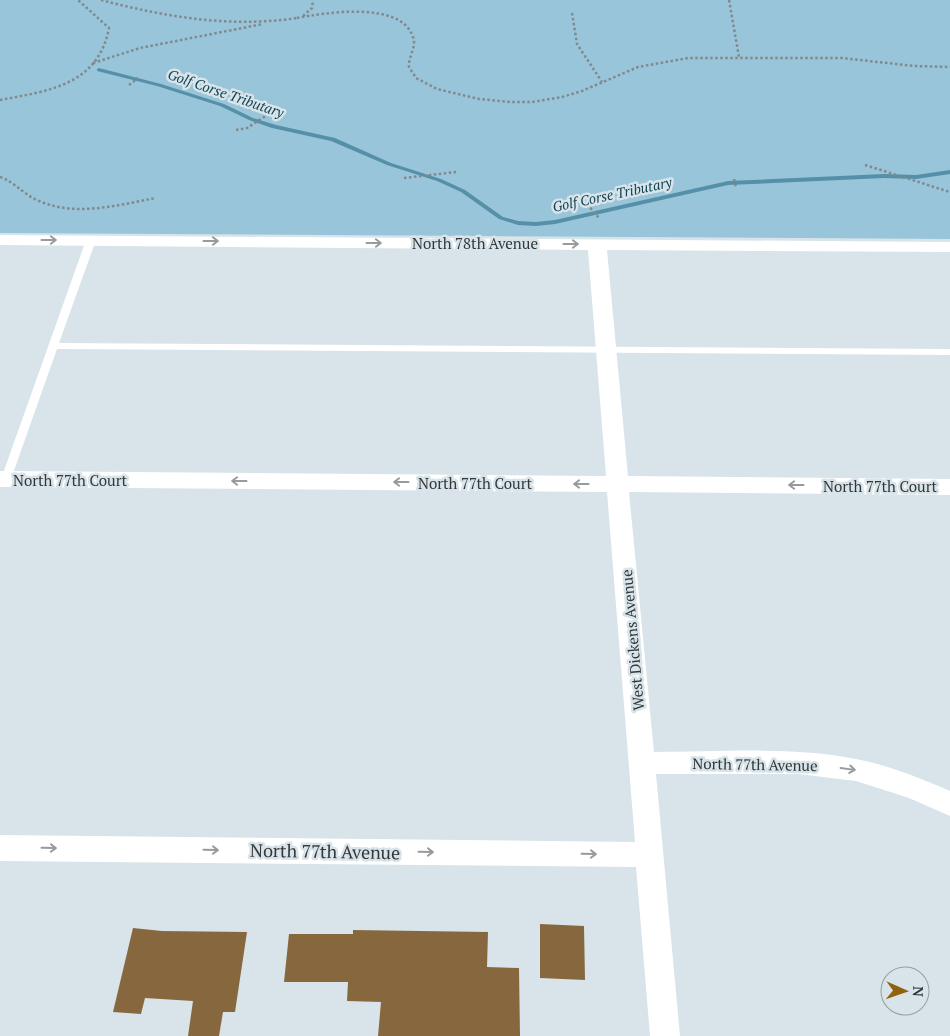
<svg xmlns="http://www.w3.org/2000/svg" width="950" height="1036" font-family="'PT Serif',serif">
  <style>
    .green { fill: #98c5d9 }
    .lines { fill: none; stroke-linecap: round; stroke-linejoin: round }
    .stream { fill: #5690a8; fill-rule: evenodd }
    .building { fill: #87683e }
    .path { stroke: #81898d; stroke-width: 2.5; stroke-dasharray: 2.5 2.5; stroke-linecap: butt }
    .lane { fill: #fff; fill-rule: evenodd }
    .street { fill: #fff; fill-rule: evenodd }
    .oneway { stroke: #989b9c }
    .labels { text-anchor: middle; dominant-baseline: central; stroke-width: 5; stroke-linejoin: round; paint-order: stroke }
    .far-water-label { font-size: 14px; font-style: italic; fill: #114456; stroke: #d8e4e9 }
    .street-label { font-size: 15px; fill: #323739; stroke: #d8e4e9 }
    .near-street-label { font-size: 18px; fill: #323739; stroke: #d8e4e9 }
  </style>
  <rect width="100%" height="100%" fill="#d8e4e9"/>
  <polygon class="green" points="0,0 950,0 950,239 0,233"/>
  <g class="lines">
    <polygon class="stream" points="99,68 161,84 224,104 253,118 276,125 335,138 391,163 441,179 465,190 503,217 518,221 536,222 555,220 728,181 884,174 916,175 950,170 950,174 916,179 884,178 728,185 555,224 536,226 518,225 499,219 461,192 437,181 387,165 331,141 272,128 249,120 220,106 157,86 97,71 97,69"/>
  </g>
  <g class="building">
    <polygon points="540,924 584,926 585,980 540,978"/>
    <polygon points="133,928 162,931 247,932 235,1012 223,1012 219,1036 188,1036 193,1001 145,998 141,1014 113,1012"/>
    <polygon points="353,930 488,932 487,967 519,968 520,1036 378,1036 381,1002 347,1001 348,982 284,982 289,934 353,934"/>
  </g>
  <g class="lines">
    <g class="path">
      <path d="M101,0C166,17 230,28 297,18"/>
      <polyline points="729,0 739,57"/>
      <polyline points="572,13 577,44 602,82"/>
      <polyline points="303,16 312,8 313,0"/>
      <path d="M297,18C324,13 401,0 413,37C417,47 408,57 409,67L416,78L437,89L479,99L511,102H532L562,97L582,91L638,67L688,58H842L914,66L950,67"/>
      <polyline points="93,63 140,48 263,24"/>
      <polyline points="129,85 138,78"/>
      <path d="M0,100C47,91 98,86 109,28L78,0"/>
      <polyline points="236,130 247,128 275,110"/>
      <polyline points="865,165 950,192"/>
      <path d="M0,177C15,182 24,195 39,201C76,217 118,205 156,198"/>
      <polyline points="404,178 456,172"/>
      <polyline points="734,179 736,188"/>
      <polyline points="587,204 599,218"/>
    </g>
    <polygon class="lane" points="91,237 96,240 59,343 950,349 950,355 57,349 11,479 6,483 2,482 1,479 86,240"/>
    <path class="street" d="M0,235L950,242V252L607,250L628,476L950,479V495L629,492L654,752C717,752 795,746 856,759C888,765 920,778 950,791V816L909,798L856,781L798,774H656L680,1036H650L636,867L0,861V835L635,842L607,492L0,487V471L606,476L588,250L0,245Z"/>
  </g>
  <defs><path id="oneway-shaft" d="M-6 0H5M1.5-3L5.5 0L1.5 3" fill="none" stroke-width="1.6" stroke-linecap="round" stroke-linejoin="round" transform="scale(1.25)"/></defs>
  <g class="oneway">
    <use href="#oneway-shaft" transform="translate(49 240)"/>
    <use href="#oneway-shaft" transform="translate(211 241)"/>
    <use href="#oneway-shaft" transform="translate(374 243)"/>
    <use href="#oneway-shaft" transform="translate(571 244)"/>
    <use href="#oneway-shaft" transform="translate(239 481) rotate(-180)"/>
    <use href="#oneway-shaft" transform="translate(401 482) rotate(-180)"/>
    <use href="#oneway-shaft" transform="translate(581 484) rotate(-180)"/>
    <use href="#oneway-shaft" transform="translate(796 485) rotate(-180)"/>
    <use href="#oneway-shaft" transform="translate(848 769) rotate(8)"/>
    <use href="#oneway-shaft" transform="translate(49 848) rotate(1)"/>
    <use href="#oneway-shaft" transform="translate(211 850) rotate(1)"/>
    <use href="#oneway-shaft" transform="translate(426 852) rotate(1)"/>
    <use href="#oneway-shaft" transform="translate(589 854) rotate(1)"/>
  </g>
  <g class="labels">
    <g class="far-water-label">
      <text transform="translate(226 93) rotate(19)">Golf Corse Tributary</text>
      <text transform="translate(612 194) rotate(-12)">Golf Corse Tributary</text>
    </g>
    <g class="street-label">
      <text x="475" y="243">North 78th Avenue</text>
      <text x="70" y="480">North 77th Court</text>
      <text x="475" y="483">North 77th Court</text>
      <text x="880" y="486">North 77th Court</text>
      <text transform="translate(632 640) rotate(-95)">West Dickens Avenue</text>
      <text transform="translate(755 764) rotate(1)">North 77th Avenue</text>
    </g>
    <g class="near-street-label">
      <text transform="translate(325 851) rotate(1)">North 77th Avenue</text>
    </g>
  </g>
  <g transform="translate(905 991) rotate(92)"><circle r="24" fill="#d8e4e9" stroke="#969fa3"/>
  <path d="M0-4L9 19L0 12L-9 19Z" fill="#91610d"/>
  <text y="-8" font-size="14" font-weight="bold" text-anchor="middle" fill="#323739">N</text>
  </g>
</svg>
